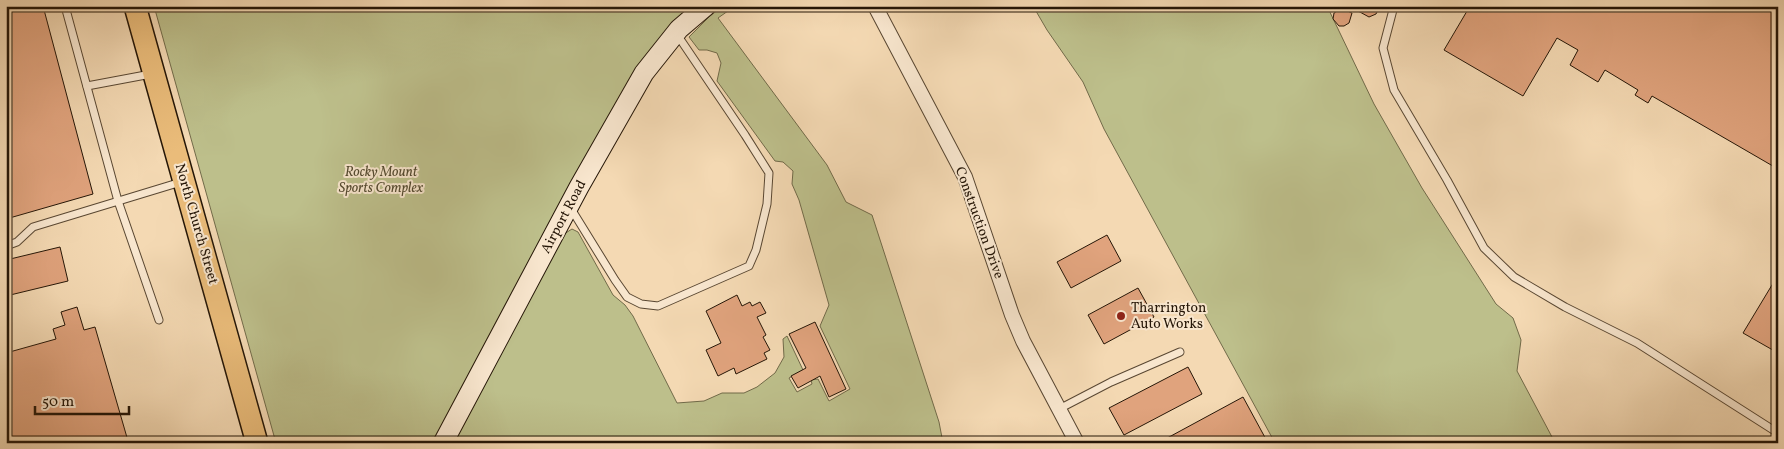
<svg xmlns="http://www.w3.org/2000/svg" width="1784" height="449" font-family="Vollkorn,serif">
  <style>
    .green { fill: #bdbf8b; stroke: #716a49 }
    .building { fill: #e0a37d; stroke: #251607 }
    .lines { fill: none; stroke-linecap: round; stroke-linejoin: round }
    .service-casing { stroke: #594732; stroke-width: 9 }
    .minor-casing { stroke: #594732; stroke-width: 16 }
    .secondary-casing { stroke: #251607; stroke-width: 21 }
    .primary-casing { stroke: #251607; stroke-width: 24 }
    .service { stroke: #f8e6ce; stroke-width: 7 }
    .minor { stroke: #f8e6ce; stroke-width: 14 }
    .secondary { stroke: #f8e6ce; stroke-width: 19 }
    .primary { stroke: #eabc7a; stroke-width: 21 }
    .poi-dot { fill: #8f2418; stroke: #f8e6ce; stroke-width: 2 }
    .labels { text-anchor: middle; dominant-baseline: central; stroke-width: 4; stroke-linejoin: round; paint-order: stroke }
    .park-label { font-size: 14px; font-style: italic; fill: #53492f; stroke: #f8e6ce }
    .street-label { font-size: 14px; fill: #251607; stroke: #f8e6ce }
    .poi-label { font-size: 14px; fill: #251607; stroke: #f8e6ce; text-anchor: start }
  </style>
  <rect width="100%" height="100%" fill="#f4d9b3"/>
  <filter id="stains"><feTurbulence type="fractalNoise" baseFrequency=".004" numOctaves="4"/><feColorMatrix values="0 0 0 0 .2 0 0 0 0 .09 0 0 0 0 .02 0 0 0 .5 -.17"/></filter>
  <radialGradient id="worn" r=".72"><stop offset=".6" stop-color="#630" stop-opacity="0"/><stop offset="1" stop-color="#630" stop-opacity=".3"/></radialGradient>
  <g class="green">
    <polygon points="154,6 696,6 691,10 434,443 276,443"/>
    <polygon points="723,6 735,6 718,18 827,165 846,202 872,215 939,422 943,443 454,443 564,234 572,229 578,232 613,295 625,305 633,316 677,403 704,401 722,393 744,393 757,387 775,373 784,357 783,339 787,336 803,370 789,378 797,392 812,384 811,380 818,379 829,401 850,389 820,326 829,305 799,200 792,184 793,171 783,162 775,161 717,81 721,63 717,53 707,50 699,50 689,37 710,16"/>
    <polygon points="1033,6 1327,6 1374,104 1422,188 1496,304 1513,318 1521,340 1517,371 1552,437 1548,443 1275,443 1104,129 1083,82 1047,30"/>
  </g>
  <g class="building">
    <polygon points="6,6 43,6 93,194 6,219"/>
    <polygon points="1349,6 1380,6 1376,14 1369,17"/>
    <polygon points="1470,6 1778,6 1778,169 1652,96 1648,103 1635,95 1638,90 1605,70 1598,82 1570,65 1578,50 1557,38 1523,96 1444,50"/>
    <polygon points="1339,10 1345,10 1352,13 1349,23 1344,26 1339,26 1333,19 1334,13"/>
    <polygon points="1107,235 1121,261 1071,288 1057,262"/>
    <polygon points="60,247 68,281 6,296 6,260"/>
    <polygon points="1778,275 1778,353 1743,333"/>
    <polygon points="1138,288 1154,317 1104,344 1088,315"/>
    <polygon points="737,295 742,306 750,302 752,306 760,302 766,313 757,317 766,335 763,337 770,350 764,353 767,359 736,374 734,368 718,376 706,350 721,343 706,311"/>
    <polygon points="77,307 84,330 95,327 128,441 123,443 6,443 6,353 56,339 53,329 65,325 61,312"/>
    <polygon points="815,322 846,389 829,397 820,376 798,388 791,376 806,368 789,334"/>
    <polygon points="1188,367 1202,394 1124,435 1109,408"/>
    <polygon points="1243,397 1268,443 1158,443"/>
  </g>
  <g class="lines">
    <defs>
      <g id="service">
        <polyline points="65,6 118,201 159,320"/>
        <polyline points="1394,6 1383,48 1394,90 1447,180 1484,248 1514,277 1565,307 1637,343 1778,433"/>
        <polyline points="87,86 151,74"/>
        <polyline points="570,207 615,280 627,297 641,304 658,306 749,266 756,250 767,204 769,173 745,135 676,33"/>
        <polyline points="6,246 17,242 33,227 181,182"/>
        <polyline points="1059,409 1111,382 1180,352"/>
      </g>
      <polyline id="minor" points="875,6 965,177 1012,315 1023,341 1077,443"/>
      <polyline id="secondary" points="443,443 579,187 644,73 679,29 706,6"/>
      <polyline id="primary" points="135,6 257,443"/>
    </defs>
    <use href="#service" class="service-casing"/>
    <use href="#minor" class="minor-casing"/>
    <use href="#secondary" class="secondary-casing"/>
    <use href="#primary" class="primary-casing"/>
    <use href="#service" class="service"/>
    <use href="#minor" class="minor"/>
    <use href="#secondary" class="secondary"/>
    <use href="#primary" class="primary"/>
  </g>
  <circle class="poi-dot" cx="1121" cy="316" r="5"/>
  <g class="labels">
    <g class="park-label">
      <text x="381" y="172">Rocky Mount<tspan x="381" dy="16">Sports Complex</tspan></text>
    </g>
    <g class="street-label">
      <text transform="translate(564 217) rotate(-62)">Airport Road</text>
      <text transform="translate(979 223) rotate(70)">Construction Drive</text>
      <text transform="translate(196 224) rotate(74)">North Church Street</text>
    </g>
    <g class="poi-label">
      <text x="1131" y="308">Tharrington<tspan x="1131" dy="16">Auto Works</tspan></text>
    </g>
  </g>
  <rect width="1784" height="449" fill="none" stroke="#f4d9b3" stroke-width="25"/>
  <rect x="8" y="8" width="1769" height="434" fill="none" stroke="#251607" stroke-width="2.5"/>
  <rect x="12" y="12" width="1759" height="424" fill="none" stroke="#251607"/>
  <path d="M35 406v8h94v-8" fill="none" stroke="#251607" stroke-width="2.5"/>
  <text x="42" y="406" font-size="15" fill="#251607" stroke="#f8e6ce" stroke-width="4" paint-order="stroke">50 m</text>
  <rect width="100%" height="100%" filter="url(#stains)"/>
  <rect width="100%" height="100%" fill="url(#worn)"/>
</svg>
